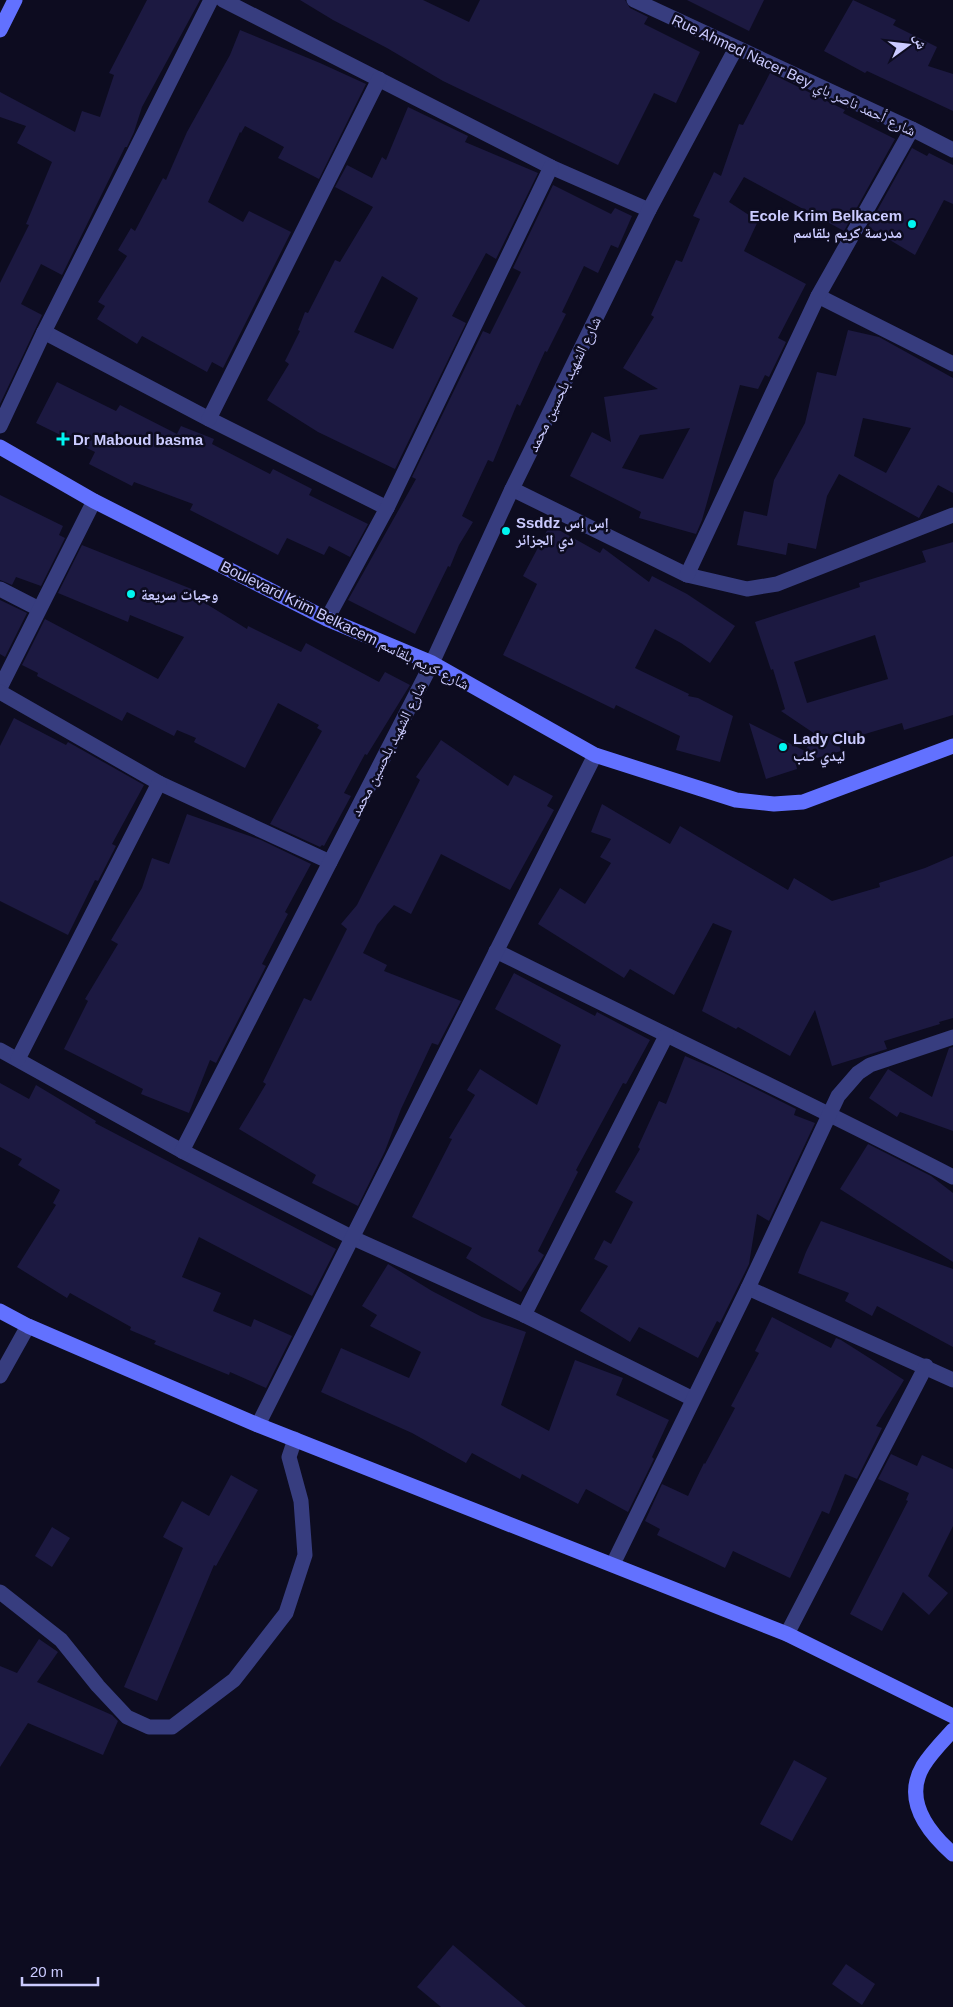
<svg xmlns="http://www.w3.org/2000/svg" width="953" height="2007" font-family="Helvetica,'Noto Naskh Arabic',sans-serif">
  <style>
    .building { fill: #1c1941; fill-rule: evenodd }
    .lines { fill: none; stroke-linecap: round; stroke-linejoin: round }
    .street { stroke: #373d7f; stroke-width: 15 }
    .secondary { stroke: #6271ff; stroke-width: 15 }
    .poi-dot { fill: #00f6f1; stroke: #0d0c20; stroke-width: 2 }
    .labels { text-anchor: middle; dominant-baseline: central; stroke-width: 5; stroke-linejoin: round; paint-order: stroke }
    .street-label { font-size: 15px; fill: #cbcbff; stroke: #0d0c20 }
    .poi-label { font-size: 15px; font-weight: bold; fill: #cbcbff; stroke: #0d0c20; text-anchor: start }
  </style>
  <rect width="100%" height="100%" fill="#0d0c20"/>
  <g class="building">
    <polygon points="147,0 200,0 142,107 134,132 127,147 125,147 62,275 41,264 21,304 42,315 0,404 0,283 29,225 26,224 52,162 17,143 26,126 0,117 0,92 75,132 82,111 100,117 114,75 109,73"/>
    <polygon points="300,0 423,0 469,22 480,0 625,0 630,8 648,17 644,24 700,52 676,103 654,93 618,165 443,81 387,48 333,20"/>
    <polygon points="687,0 764,0 749,31"/>
    <polygon points="853,0 896,20 893,25 937,47 928,66 953,74 953,111 867,71 865,73 824,51"/>
    <polygon points="240,30 320,63 366,84 319,179 278,158 284,147 245,126 241,133 240,132 208,202 243,222 249,211 291,232 223,368 212,362 207,372 142,336 137,344 97,319 105,306 98,302 127,256 118,250 131,228 135,231 163,178 166,180 187,132 230,55"/>
    <path d="M770,73L845,110L843,113L895,139L844,231L744,177L729,202L758,221L744,251L806,284L778,338L786,342L769,377L765,375L758,389L740,385L702,520L696,534L639,518L641,512L570,476L592,432L611,442L604,397L658,389L623,368L654,317L651,315L676,260L682,262L700,219L693,216L714,172L721,176L739,124L743,125ZM690,428L663,479L622,468L640,435Z"/>
    <path d="M408,107L468,136L465,142L538,173L496,259L486,253L452,316L466,323L395,469L318,432L267,400L289,364L285,361L300,331L298,330L305,312L308,313L335,260L340,262L373,207L335,187L347,165L372,178L382,157L386,160ZM382,276L418,298L393,349L354,332Z"/>
    <polygon points="912,148 927,156 929,153 953,165 953,204 944,200 915,255 868,227"/>
    <polygon points="553,185 611,214 615,208 632,216 618,248 611,245 598,273 584,266 562,312 566,314 547,352 545,351 520,406 517,404 493,462 488,460 462,516 473,522 459,545 450,567 448,566 415,634 348,600 416,479 412,477 483,331 490,334 521,272 513,268"/>
    <path d="M848,330L879,337L953,378V493L938,485L919,518L839,474L827,496L816,549L788,543L786,555L737,545L744,511L767,516L774,480L805,423L817,372L836,376ZM863,418L911,428L886,473L854,456Z"/>
    <polygon points="57,382 116,411 120,405 177,434 181,426 214,439 212,444 270,474 273,469 312,489 309,495 368,524 350,557 329,546 324,555 287,538 278,555 190,510 193,504 134,482 132,486 89,464 95,452 36,423"/>
    <polygon points="0,495 63,526 59,535 65,538 41,586 16,577 12,585 0,580"/>
    <polygon points="550,525 600,553 603,548 649,582 652,576 687,594 735,626 710,663 681,643 655,629 635,668 689,694 688,696 698,698 733,716 720,762 676,750 680,736 616,705 614,709 503,655 537,584 523,576"/>
    <path d="M953,542V715L904,730L902,723L838,742L841,751L796,764L797,769L766,779L749,723L805,751L815,734L781,711L785,709L773,669L771,670L755,622L860,587L859,583L926,562L922,551ZM875,635L888,679L807,703L794,662Z"/>
    <polygon points="82,545 194,590 192,595 247,629 248,626 301,652 306,643 379,682 385,672 410,685 367,755 365,754 344,793 351,796 324,846 322,845 320,847 270,824 322,731 317,728 319,725 278,703 245,768 194,742 196,738 177,730 174,736 127,712 122,721 37,676 38,673 22,665 45,619 158,679 184,637 130,615 128,622 58,593"/>
    <polygon points="0,600 27,613 5,657 0,654"/>
    <polygon points="14,718 66,745 68,742 144,785 112,844 116,846 98,881 95,880 68,935 0,901 0,746"/>
    <polygon points="441,740 508,786 514,775 553,796 547,806 554,810 510,890 441,854 411,914 394,905 377,925 363,953 387,965 384,971 461,1001 438,1045 432,1043 401,1109 385,1151 358,1206 312,1183 316,1175 239,1129 266,1084 263,1082 304,998 311,1001 347,929 341,924 357,905 420,780 416,777"/>
    <polygon points="602,804 670,844 680,826 788,890 794,878 832,901 880,887 879,883 925,868 953,856 953,1018 939,1022 940,1024 884,1041 887,1049 832,1066 815,1010 790,1056 738,1027 736,1029 702,1011 732,931 713,923 674,995 630,969 624,978 538,924 560,888 585,904 611,863 600,857 611,839 591,832"/>
    <polygon points="187,814 261,840 311,864 285,912 288,914 262,964 266,966 216,1063 210,1060 189,1113 141,1094 143,1089 64,1049 88,1001 85,999 118,944 111,940 142,888 152,858 169,864"/>
    <polygon points="514,973 595,1016 597,1012 650,1040 626,1084 623,1083 576,1170 578,1172 538,1251 544,1255 521,1292 466,1258 472,1248 412,1217 452,1139 449,1138 475,1095 467,1090 480,1069 537,1105 561,1045 495,1009"/>
    <polygon points="953,1047 953,1131 900,1112 897,1117 869,1098 888,1069 932,1097 949,1048"/>
    <polygon points="685,1056 720,1071 796,1109 794,1115 815,1123 769,1221 757,1214 749,1264 720,1323 717,1321 698,1358 639,1327 630,1342 580,1311 608,1266 594,1259 604,1240 611,1244 633,1202 615,1192 640,1149 638,1147 659,1101 666,1104"/>
    <polygon points="0,1083 29,1099 36,1085 96,1121 95,1123 336,1249 312,1296 199,1237 182,1277 221,1293 213,1311 251,1327 254,1319 292,1336 266,1388 230,1372 229,1375 154,1344 156,1341 130,1330 131,1327 70,1293 67,1298 17,1267 56,1205 53,1203 60,1190 18,1165 22,1159 0,1147"/>
    <polygon points="868,1144 931,1176 953,1193 953,1262 840,1189"/>
    <polygon points="821,1221 953,1269 953,1347 877,1306 872,1316 845,1301 849,1293 798,1273 806,1252"/>
    <polygon points="388,1264 432,1291 482,1317 526,1332 501,1405 549,1431 575,1360 623,1378 616,1395 669,1420 652,1457 654,1459 628,1512 586,1489 578,1504 522,1474 520,1479 472,1453 466,1463 412,1433 321,1392 341,1348 409,1378 421,1352 370,1326 377,1315 362,1306"/>
    <polygon points="772,1317 831,1348 836,1338 841,1340 904,1380 876,1426 882,1428 857,1479 845,1474 829,1514 822,1511 790,1578 733,1551 725,1568 657,1535 660,1529 645,1521 662,1484 688,1496 704,1463 705,1464 735,1408 731,1406 759,1353 755,1351"/>
    <polygon points="891,1454 917,1466 922,1455 953,1469 953,1526 928,1576 948,1593 929,1615 903,1592 882,1631 850,1614 908,1501 906,1500 909,1493 878,1479"/>
    <polygon points="231,1475 258,1490 216,1566 214,1565 157,1701 124,1687 183,1548 163,1537 182,1501 209,1516"/>
    <polygon points="52,1527 70,1538 52,1567 35,1556"/>
    <polygon points="39,1639 58,1652 37,1682 112,1715 118,1721 103,1755 28,1723 0,1767 0,1666 17,1673"/>
    <polygon points="794,1760 827,1778 792,1841 760,1824"/>
    <polygon points="453,1945 526,2007 441,2007 417,1987"/>
    <polygon points="846,1964 875,1984 862,2005 832,1984"/>
  </g>
  <g class="lines">
    <g class="street">
      <polyline points="223,0 551,167 649,210"/>
      <polyline points="634,0 912,129 953,150"/>
      <polyline points="818,296 953,364"/>
      <polyline points="44,332 209,419 387,508"/>
      <polyline points="209,419 379,79"/>
      <polyline points="0,426 44,332 211,0"/>
      <polyline points="512,489 687,575 747,589 777,584 953,515"/>
      <polyline points="687,575 818,296 912,129"/>
      <polyline points="0,589 39,609"/>
      <polyline points="327,619 387,508 551,167"/>
      <polyline points="0,688 94,501"/>
      <polyline points="0,692 159,783 330,862"/>
      <path d="M496,951C648,1027 802,1099 953,1177"/>
      <polyline points="0,1050 182,1151 353,1238 524,1315 693,1399"/>
      <polyline points="18,1059 159,783"/>
      <polyline points="182,1151 432,663 512,489 649,210 736,48"/>
      <polyline points="748,1288 953,1380"/>
      <polyline points="524,1315 666,1036"/>
      <polyline points="0,1376 28,1326"/>
      <polyline points="258,1425 595,755"/>
      <polyline points="613,1564 748,1288 838,1096 858,1073 870,1065 953,1037"/>
      <polyline points="0,1592 61,1640 98,1686 127,1717 149,1727 172,1727 234,1680 286,1613 305,1555 301,1501 289,1457 295,1439"/>
      <polyline points="787,1634 926,1366"/>
    </g>
    <g class="secondary">
      <polyline points="0,30 15,0"/>
      <polyline points="0,447 94,501 327,619 432,663 595,755 736,800 774,804 803,802 953,746"/>
      <polyline points="0,1311 28,1326 258,1425 787,1634 953,1716"/>
      <path d="M953,1730C943,1741 931,1753 923,1766C903,1800 928,1832 953,1854"/>
    </g>
  </g>
  <g class="poi-dot">
    <circle cx="912" cy="224" r="5"/>
    <path d="M60.5 431.5h5v5h5v5h-5v5h-5v-5h-5v-5h5z"/>
    <circle cx="506" cy="531" r="5"/>
    <circle cx="131" cy="594" r="5"/>
    <circle cx="783" cy="747" r="5"/>
  </g>
  <g class="labels">
    <g class="street-label">
      <text transform="translate(794 75) rotate(25)">Rue Ahmed Nacer Bey شارع أحمد ناصر باي</text>
      <text transform="translate(564 384) rotate(-64)">شارع الشهيد بلحسين محمد</text>
      <text transform="translate(345 625) rotate(26)">Boulevard Krim Belkacem شارع كريم بلقاسم</text>
      <text transform="translate(388 749) rotate(-63)">شارع الشهيد بلحسين محمد</text>
    </g>
    <g class="poi-label">
      <text x="902" y="215" text-anchor="end">Ecole Krim Belkacem<tspan x="902" dy="17">مدرسة كريم بلقاسم</tspan></text>
      <text x="73" y="439">Dr Maboud basma</text>
      <text x="516" y="522">Ssddz إس إس<tspan x="516" dy="17">دي الجزائر</tspan></text>
      <text x="141" y="594">وجبات سريعة</text>
      <text x="793" y="738">Lady Club<tspan x="793" dy="17">ليدي كلب</tspan></text>
    </g>
  </g>
  <g transform="translate(908 45) rotate(75)" stroke="#0d0c20" stroke-width="4" paint-order="stroke">
  <path d="M0-4L9 19L0 12L-9 19Z" fill="#cbcbff"/>
  <text y="-8" font-size="14" font-weight="bold" text-anchor="middle" fill="#cbcbff">ش</text>
  </g>
  <path d="M22 1977v8h76v-8" fill="none" stroke="#cbcbff" stroke-width="2.5"/>
  <text x="30" y="1977" font-size="15" fill="#cbcbff" stroke="#0d0c20" stroke-width="4" paint-order="stroke">20 m</text>
</svg>
